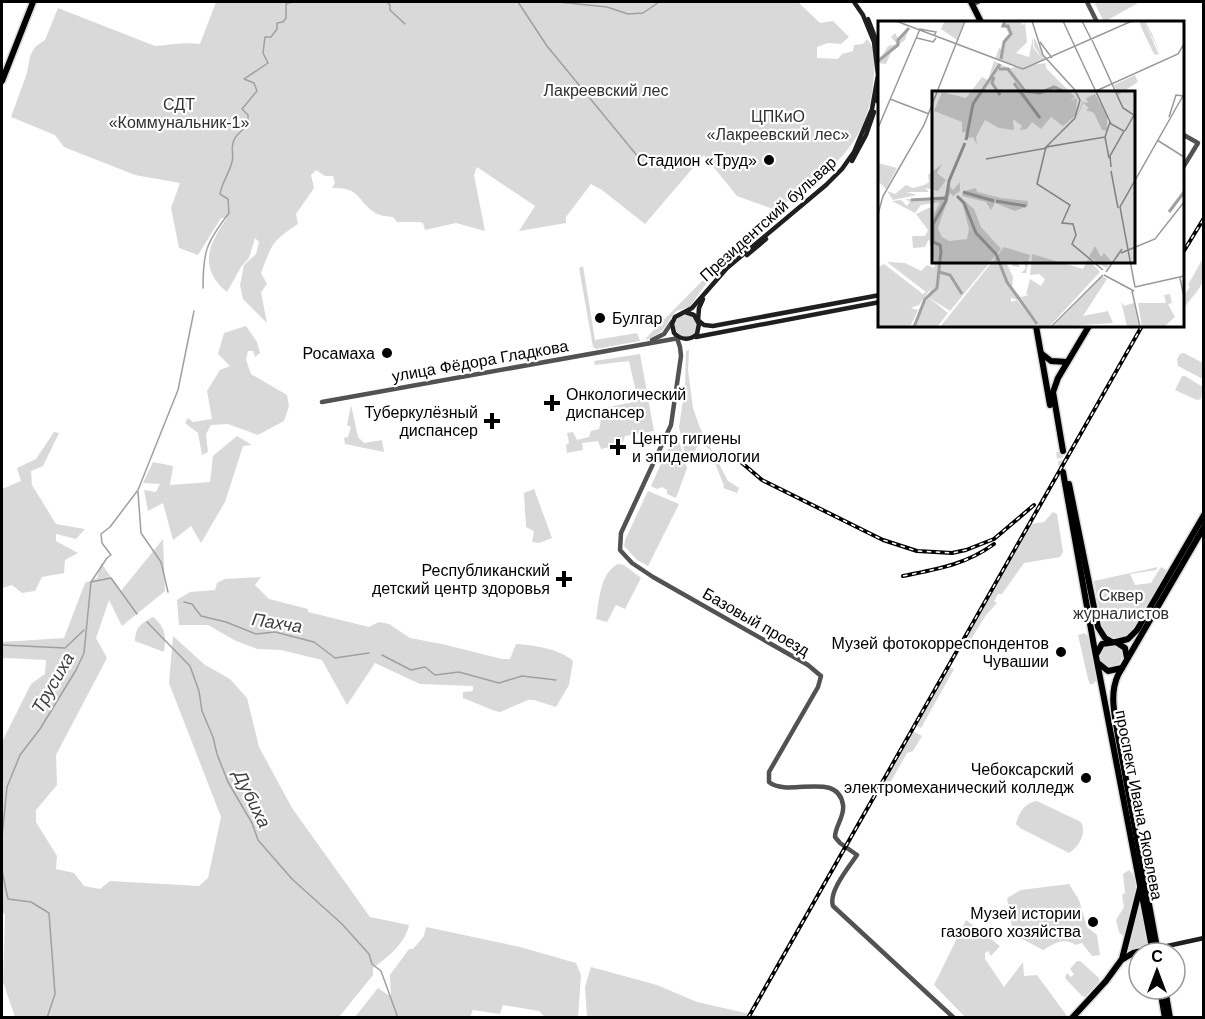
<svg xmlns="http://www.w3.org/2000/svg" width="1205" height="1019" font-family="Helvetica,sans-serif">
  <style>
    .green { fill: #d9d9d9 }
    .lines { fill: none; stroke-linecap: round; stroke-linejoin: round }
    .stream { stroke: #a0a0a0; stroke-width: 1.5 }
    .primary-tunnel { stroke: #d9d9d9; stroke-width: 6; stroke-dasharray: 6 3; stroke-linecap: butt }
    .primary-casing { stroke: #dbdbdb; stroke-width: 9 }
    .tertiary { stroke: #525252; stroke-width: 4.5 }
    .secondary { stroke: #1f1f1f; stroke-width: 4.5 }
    .primary { stroke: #000; stroke-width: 6 }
    .rail-casing { stroke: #000; stroke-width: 4 }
    .rail { stroke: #fff; stroke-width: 1.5; stroke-dasharray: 4.5; stroke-linecap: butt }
    .poi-dot { fill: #000; stroke: #fff; stroke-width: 2 }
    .labels { text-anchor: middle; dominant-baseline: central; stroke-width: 4.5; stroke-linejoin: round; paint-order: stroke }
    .park-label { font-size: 16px; fill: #303030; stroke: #fff }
    .poi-label { font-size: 16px; fill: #000; stroke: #fff; text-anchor: end }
    .street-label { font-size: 16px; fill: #000; stroke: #fff }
    .water-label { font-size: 18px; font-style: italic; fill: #414141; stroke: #fff }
    .inset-river { fill: none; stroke: #a0a0a0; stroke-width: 3 }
    .inset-road { fill: none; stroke: #999; stroke-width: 1.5 }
    .view { fill: #000; fill-opacity: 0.15; stroke: #000; stroke-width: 3 }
    .inset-edge { fill: none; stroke: #000; stroke-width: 3 }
  </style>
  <rect width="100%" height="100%" fill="#fff"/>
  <g class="green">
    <path d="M216,2H798L820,23L833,21L849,37L841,44L828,43L817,47V58L838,59L842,54L853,51L854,45L863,44L867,39C876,48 875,62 874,74C869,150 830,168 776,210L737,196L704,155L645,224L602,190L591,184L566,217V223L519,231L535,206L477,167L474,175L485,231L456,223L425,230L423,223L420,222H397L393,217C387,216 378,216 374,212C356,200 361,187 332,188L335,183L333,176H325L316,170L311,175L314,188L296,214L298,224C272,241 272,244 261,273L267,284L261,292L267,323L243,299L240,285L244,265L256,254L259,242L255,238L249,258L241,267L227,292C198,268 208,245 227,218H221L198,255L179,248L171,208L180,183L135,175L64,147L55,135L11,117L27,73L30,56L35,47L45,40L58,8L155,46C171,45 185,42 200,44Z"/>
    <polygon points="1094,2 1140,2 1104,22"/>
    <path d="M1203,258C1204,264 1205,272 1204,278C1201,290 1189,299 1183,310V297L1190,287L1188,285Z"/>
    <polygon points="583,266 595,340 637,333 640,341 596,349 593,347 579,268"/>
    <path d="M707,276L710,279C702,288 697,298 689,307L676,311L662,331L647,340L646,338Z"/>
    <circle cx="686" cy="326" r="11"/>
    <polygon points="246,326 257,342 260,353 255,357 253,351 248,351 246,360 251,374 287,395 289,406 284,421 258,435 228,424 211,425 206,434 208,452 202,455 198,433 185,423 188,418 193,422 212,419 207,391 220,370 230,366 218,354 224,333"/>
    <polygon points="689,350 688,370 693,408 700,428 728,481 739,488 737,493 723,488 724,486 710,450 702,443 697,447 689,462 686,459 679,427 685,387 686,351"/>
    <polygon points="1184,353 1203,363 1203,379 1178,366 1177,359 1180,354"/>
    <polygon points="640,354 654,431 625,436 622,444 601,449 598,441 582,443 583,450 567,453 566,445 569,443 567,433 573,432 577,440 589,437 591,431 599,429 604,408 638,401 629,361 595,365 594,361"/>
    <polygon points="1182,376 1185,376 1203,387 1201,399 1197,400 1175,390"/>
    <polygon points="351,405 358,437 364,443 382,440 384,452 345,444 344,438 348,437 351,427 347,425"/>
    <polygon points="676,431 687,468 676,498 667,494 667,490 662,487 657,489 651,486"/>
    <polygon points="54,432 59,433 43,466 31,471 32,485 56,524 85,529 76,539 56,534 56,541 78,553 65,560 64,573 42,577 35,591 22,593 12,585 2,588 2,489 21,481 17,468 36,459"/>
    <polygon points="237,436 252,445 243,446 225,502 201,543 191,526 173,540 163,503 148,511 144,490 156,492 160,484 143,483 153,462 173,466 170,485 210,482 213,456"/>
    <polygon points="534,489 552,538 539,543 532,542 534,531 526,527 524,493"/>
    <polygon points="648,491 679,504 648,566 637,560 624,546 625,540"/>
    <polygon points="1053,512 1057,514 1063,552 1060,557 1024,563 1002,594 998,594 994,601 997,603 986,615 968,644 964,642 1031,524 1044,522"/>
    <path d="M163,539L165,591L122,626L109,600L96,638L107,658L56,755L57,785L36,810V822L57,856L56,869L74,873L84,886L100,889L110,881L199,886L208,878L221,817L169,683L173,636L205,665L230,679L247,698L259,747L292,808L370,917L409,925C405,944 388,957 373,968V975L339,1017H15L3,982L5,915L2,911V742L31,684L45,674L46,660L6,658L2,659V642L64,638L85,583L97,578L101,563L121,591Z"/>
    <path d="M618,564L624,565L641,578L625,609L616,605L607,622L596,619C599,601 600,573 618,564Z"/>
    <polygon points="1158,567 1156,570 1130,574 1135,585 1151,583 1161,567 1168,571 1144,614 1130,634 1119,639 1109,636 1102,626 1094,581"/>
    <path d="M261,577L255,585L269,599L308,609V612L369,627L379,622L389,624L410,638L442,644L502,659H510L516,644C534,645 560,649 573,661L569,685L556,707L534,700H528L500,712L495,711L463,698V692L473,691V686L420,684L375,663L347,705L322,660L281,650L257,649L234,640L208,625H179L177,600L190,592L215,590L217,583L225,579Z"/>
    <path d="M153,617C166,628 166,636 164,652L135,641C135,627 142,623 153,617Z"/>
    <polygon points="1084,633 1088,636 1097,680 1093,684 1090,684 1088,679 1078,635"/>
    <circle cx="1111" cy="656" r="11"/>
    <polygon points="949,667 954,669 921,728 917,726"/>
    <polygon points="913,731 922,736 913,751 907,753 891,781 884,782"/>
    <path d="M1037,801L1081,822C1087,834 1079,846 1069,853L1020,828L1016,824C1018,813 1026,802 1037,801Z"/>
    <path d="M1129,870C1144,882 1130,919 1126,935L1123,936L1119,932L1116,920L1124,907L1122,895L1125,893L1123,874Z"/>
    <path d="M1069,884L1079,900L1087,927L1097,935L1100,955L1092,956L1082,943L1076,945C1063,937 1055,943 1043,950L1013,934L1007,898L1021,890Z"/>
    <polygon points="1139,903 1141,903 1148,944 1146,947 1129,951 1128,947"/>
    <polygon points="966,920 1000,946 991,956 988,951 985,953 985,959 1004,987 1023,962 1024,976 1037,975 1067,1016 965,1017 934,985"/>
    <polygon points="426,927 520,947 576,963 581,975 578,1017 545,1017 539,1011 503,1005 500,1014 473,1010 470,1017 355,1017 378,988 391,997 390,975 409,949 413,949 424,936"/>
    <polygon points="1077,961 1080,961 1099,978 1099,982 1085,997 1082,996 1065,978 1067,973 1071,977 1074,974 1070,969"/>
    <polygon points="591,967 657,985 697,1002 763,1017 587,1017 585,987"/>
  </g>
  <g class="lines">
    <g class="stream">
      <polyline points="387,2 390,5 390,10 405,24"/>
      <polyline points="518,2 547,46 639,158"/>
      <polyline points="558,2 607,7 628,14 643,13 659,2"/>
      <path d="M203,288C203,251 206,243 229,213L228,199L220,194C222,182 229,174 232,162C234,156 231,150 233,143C236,130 249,132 248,115L242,109L257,91L254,83L244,79L268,63L263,53L265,37H271L277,29V23L283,22L286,18V4L292,2"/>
      <polyline points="138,492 141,533 161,562 168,592"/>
      <polyline points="91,582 111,578 137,614"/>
      <polyline points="184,602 192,604 201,616 226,622 256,634 275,632 314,642 335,658 369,653"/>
      <polyline points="147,622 190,666 199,691 202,711 213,737 217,754 228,782 252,823 258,840 292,879 342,924 369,954 372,964 381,971 398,1018"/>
      <polyline points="2,645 65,648 84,630"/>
      <polyline points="382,655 411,670 425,667 435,675 459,672 499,683 522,676 556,680"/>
      <polyline points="2,837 7,787 20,755 40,729 76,670 84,653 91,582 107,558 111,555 102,543 101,534 110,527 138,490 178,390 194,311"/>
      <polyline points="2,871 8,899 31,902 49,913 55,994 47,1018"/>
    </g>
    <polyline class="primary-tunnel" points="1059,452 1063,472"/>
    <defs>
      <g id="primary">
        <polyline points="971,2 981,22"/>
        <polyline points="2,81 33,2"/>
        <polyline points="1036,326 1050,405"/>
        <polyline points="1042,354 1051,361 1067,362"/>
        <polyline points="1063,451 1053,392 1058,378 1089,326"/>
        <polyline points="1063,472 1094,646 1153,953"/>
        <polyline points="1069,484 1098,627 1105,638 1112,642"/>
        <polyline points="1116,642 1128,639 1137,630 1204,515"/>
        <polyline points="1097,653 1102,644 1116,642 1125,648 1127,658"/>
        <polyline points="1098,663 1108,671 1122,668"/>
        <path d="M1158,953L1118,736C1115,715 1109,695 1118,675L1204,527"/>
        <polyline points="1123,959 1133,953 1155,948"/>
        <polyline points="1160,989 1165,1018"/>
        <polyline points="1165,989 1170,1018"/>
        <polyline points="1072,1018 1106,981 1122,959 1140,888"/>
      </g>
    </defs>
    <use href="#primary" class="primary-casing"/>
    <g class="tertiary">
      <polyline points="1087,2 1097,22"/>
      <polyline points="975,3 978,2"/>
      <polyline points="1182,134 1198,143 1182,169"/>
      <path d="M676,335L680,347L681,356L671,425L621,533L620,550L632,563L653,577L808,665L821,676L818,687L769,772V782C788,798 838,770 843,805C845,816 835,826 835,837L840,843L857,855C849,867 828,892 833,906L954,1018"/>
      <polyline points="652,340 664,334 672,322"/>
      <polyline points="322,402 679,338"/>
    </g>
    <g class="secondary">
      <polyline points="868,19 878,45"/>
      <polyline points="877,101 880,91"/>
      <polyline points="852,161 866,135 874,112"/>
      <polyline points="747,255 766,239"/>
      <path d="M685,312L694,315L699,324L697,334C690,341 681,340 674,333L672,324L675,317L692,308L727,268L826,185L842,169L854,152L872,109L878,75L874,42L863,15L854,2"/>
      <polyline points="698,320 699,308 703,299"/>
      <polyline points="699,321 704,325 713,326 880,295"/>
      <polyline points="696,337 880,302"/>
      <polyline points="1158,948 1204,938"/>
    </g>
    <use href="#primary" class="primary"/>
    <defs>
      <g id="rail">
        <polyline points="1182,254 1204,218"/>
        <polyline points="735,457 762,480 883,540 917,551 952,553 966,550 994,539 1034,505"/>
        <path d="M903,576C937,569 965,565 994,544"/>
        <polyline points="748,1018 1142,326"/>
      </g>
    </defs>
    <use href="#rail" class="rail-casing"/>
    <use href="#rail" class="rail"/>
  </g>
  <g class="poi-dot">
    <circle cx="769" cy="160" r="6"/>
    <circle cx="600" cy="318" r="6"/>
    <circle cx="387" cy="353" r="6"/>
    <path d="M549 394h6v6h6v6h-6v6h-6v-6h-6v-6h6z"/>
    <path d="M489 412h6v6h6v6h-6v6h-6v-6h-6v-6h6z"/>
    <path d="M615 438h6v6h6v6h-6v6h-6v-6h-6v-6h6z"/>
    <path d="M561 570h6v6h6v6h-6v6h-6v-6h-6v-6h6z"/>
    <circle cx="1061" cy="652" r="6"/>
    <circle cx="1086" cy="778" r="6"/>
    <circle cx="1093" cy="922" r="6"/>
  </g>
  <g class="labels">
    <g class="park-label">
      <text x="606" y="90">Лакреевский лес</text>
      <text x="179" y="104">СДТ<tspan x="179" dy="18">«Коммунальник-1»</tspan></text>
      <text x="778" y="116">ЦПКиО<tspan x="778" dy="18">«Лакреевский лес»</tspan></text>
      <text x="1121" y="595">Сквер<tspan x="1121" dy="18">журналистов</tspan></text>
    </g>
    <g class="poi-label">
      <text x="757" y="160">Стадион «Труд»</text>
      <text x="612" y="318" text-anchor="start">Булгар</text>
      <text x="375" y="353">Росамаха</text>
      <text x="566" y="394" text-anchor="start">Онкологический<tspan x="566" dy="18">диспансер</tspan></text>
      <text x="478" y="412">Туберкулёзный<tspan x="478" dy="18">диспансер</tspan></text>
      <text x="632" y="438" text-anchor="start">Центр гигиены<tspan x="632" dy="18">и эпидемиологии</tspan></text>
      <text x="550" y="570">Республиканский<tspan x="550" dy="18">детский центр здоровья</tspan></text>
      <text x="1049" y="643">Музей фотокорреспондентов<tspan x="1049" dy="18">Чувашии</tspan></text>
      <text x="1074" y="769">Чебоксарский<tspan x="1074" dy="18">электромеханический колледж</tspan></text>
      <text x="1081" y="913">Музей истории<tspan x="1081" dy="18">газового хозяйства</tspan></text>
    </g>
    <g class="street-label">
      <text transform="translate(768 219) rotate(-42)">Президентский бульвар</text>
      <text transform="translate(480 361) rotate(-10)">улица Фёдора Гладкова</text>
      <text transform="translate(756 622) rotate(30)">Базовый проезд</text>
      <text transform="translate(1139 805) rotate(79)">проспект Ивана Яковлева</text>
    </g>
    <g class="water-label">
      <text transform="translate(277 623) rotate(9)">Пахча</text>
      <text transform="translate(53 683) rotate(-60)">Трусиха</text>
      <text transform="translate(252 799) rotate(64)">Дубиха</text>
    </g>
  </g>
  <g transform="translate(878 21)">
    <rect width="306" height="306" fill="#fff"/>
    <path d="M67,0H86L79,19L63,8ZM143,0L144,4L147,2L149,21L138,32L151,36L155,16V26L165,39L156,25V16L167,39L147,47L117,38L121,27L126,29V18L131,13L124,1ZM267,0L274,13L283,34L267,2L281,34L276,33L263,6L262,1ZM31,7L27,19L14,29L8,43L0,42L10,25L19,23L13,16L17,12L20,17ZM116,40L131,47L168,42L177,49L167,42L169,48L197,76L192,80L199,77L198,94L185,105L173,96L163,108L154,101L149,108L142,109L144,105L135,98L136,109L121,107L107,99L98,116L99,124L95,116L90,117V110L84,112V101L56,90L64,71L88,77L104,56L110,59ZM257,54L260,61L240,74L236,64ZM217,73L229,96V110L224,109L216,92L208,89L211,87L205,82L199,97L204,81L210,82L208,77ZM0,142L19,147L8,168L0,160ZM64,143L59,152L68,159L60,170L47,167L51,171H28L39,174L15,179L9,170L17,173L28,164L35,167L46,164L51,161L50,154ZM82,161V170L75,175L72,172L60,207L64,216L71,220L89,218L91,208L83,177L96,188L103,206L123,228L72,290L50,276L70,292L59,306H34L54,266L41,284L33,287L40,289L32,306H0V246L6,243L45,273L48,271L9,241L27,242L43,250L49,244L56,247L57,242L51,218L47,226L35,227L34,215H47L50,209L38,193L55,185V195L62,181L43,184L37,192L14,180L23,179L29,185L32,181L27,178L65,177L71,165L75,169ZM98,167L99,171L123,177L150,180V185L137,190L117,182L113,189L108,181L84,175L86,170ZM217,225L223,236L226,232L234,241L228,247L211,236ZM126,226L152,234L148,252H143L148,247L145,240H139L142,246L134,245V240L129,243L135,256L134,267L143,276L151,274L148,273L152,258L163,265L167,258L161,253L152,254L154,233L205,248L210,238L222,251L171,306H161L141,279L133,277V281L139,279L160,306H62ZM224,255L229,258L205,295L230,290L235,302L175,306ZM292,273L294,282L290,283L297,296L287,305L264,306L260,282H288L286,274ZM243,280L246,285L256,282L261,306H249Z" fill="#d9d9d9"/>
    <path class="inset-river" d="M123,38L126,21L133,13L130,5H125L127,0M0,40L20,24V19L31,7M121,48H130L147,70L162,72L176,66L185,70M116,56L114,62L122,74M136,62L162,97M88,119L95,83L122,43M85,171L116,180M79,175L86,182L98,212L118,233L129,261L159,303M33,179L67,177M118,180L148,185M291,191L306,171M61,251L72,254L84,273M36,306L47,278L59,267L63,230L62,224L55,221V203L68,180L71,160L87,122"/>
    <path class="inset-road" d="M18,0L145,48L254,0M154,0L165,34L196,68L202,79L197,97L168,126L227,116M185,0L233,103L246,110L232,135L233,146M204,0L213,18M39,17L55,21L58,17M214,19L245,87L256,94L247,110M162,21L174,37M218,70L300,33L306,23M12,78L51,93M291,96L298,74L306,75M0,107L42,8L58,11L56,15M279,119L306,136M168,126L159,163L192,184L184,202L195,203L198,214L194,223L225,249M231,137L227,116L232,101M108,138L169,127M233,150L240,187M0,193L5,175L46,104L87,0M243,232L277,218L306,181M228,251L244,228M226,254L256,270M302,257L306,276M257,266L242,186L306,73M257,266L306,255M254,270L262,306M173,306L225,254"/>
    <path class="view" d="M54,70H257V242H54Z"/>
    <rect width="306" height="306" class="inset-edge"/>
  </g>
  <rect width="1205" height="1019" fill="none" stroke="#000000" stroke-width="6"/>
  <g transform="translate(1157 971)"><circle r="28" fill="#ffffff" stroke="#999999" stroke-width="1.5"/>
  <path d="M0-4.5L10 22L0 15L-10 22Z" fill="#000000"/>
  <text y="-9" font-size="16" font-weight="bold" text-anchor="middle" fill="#000000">С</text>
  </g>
</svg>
